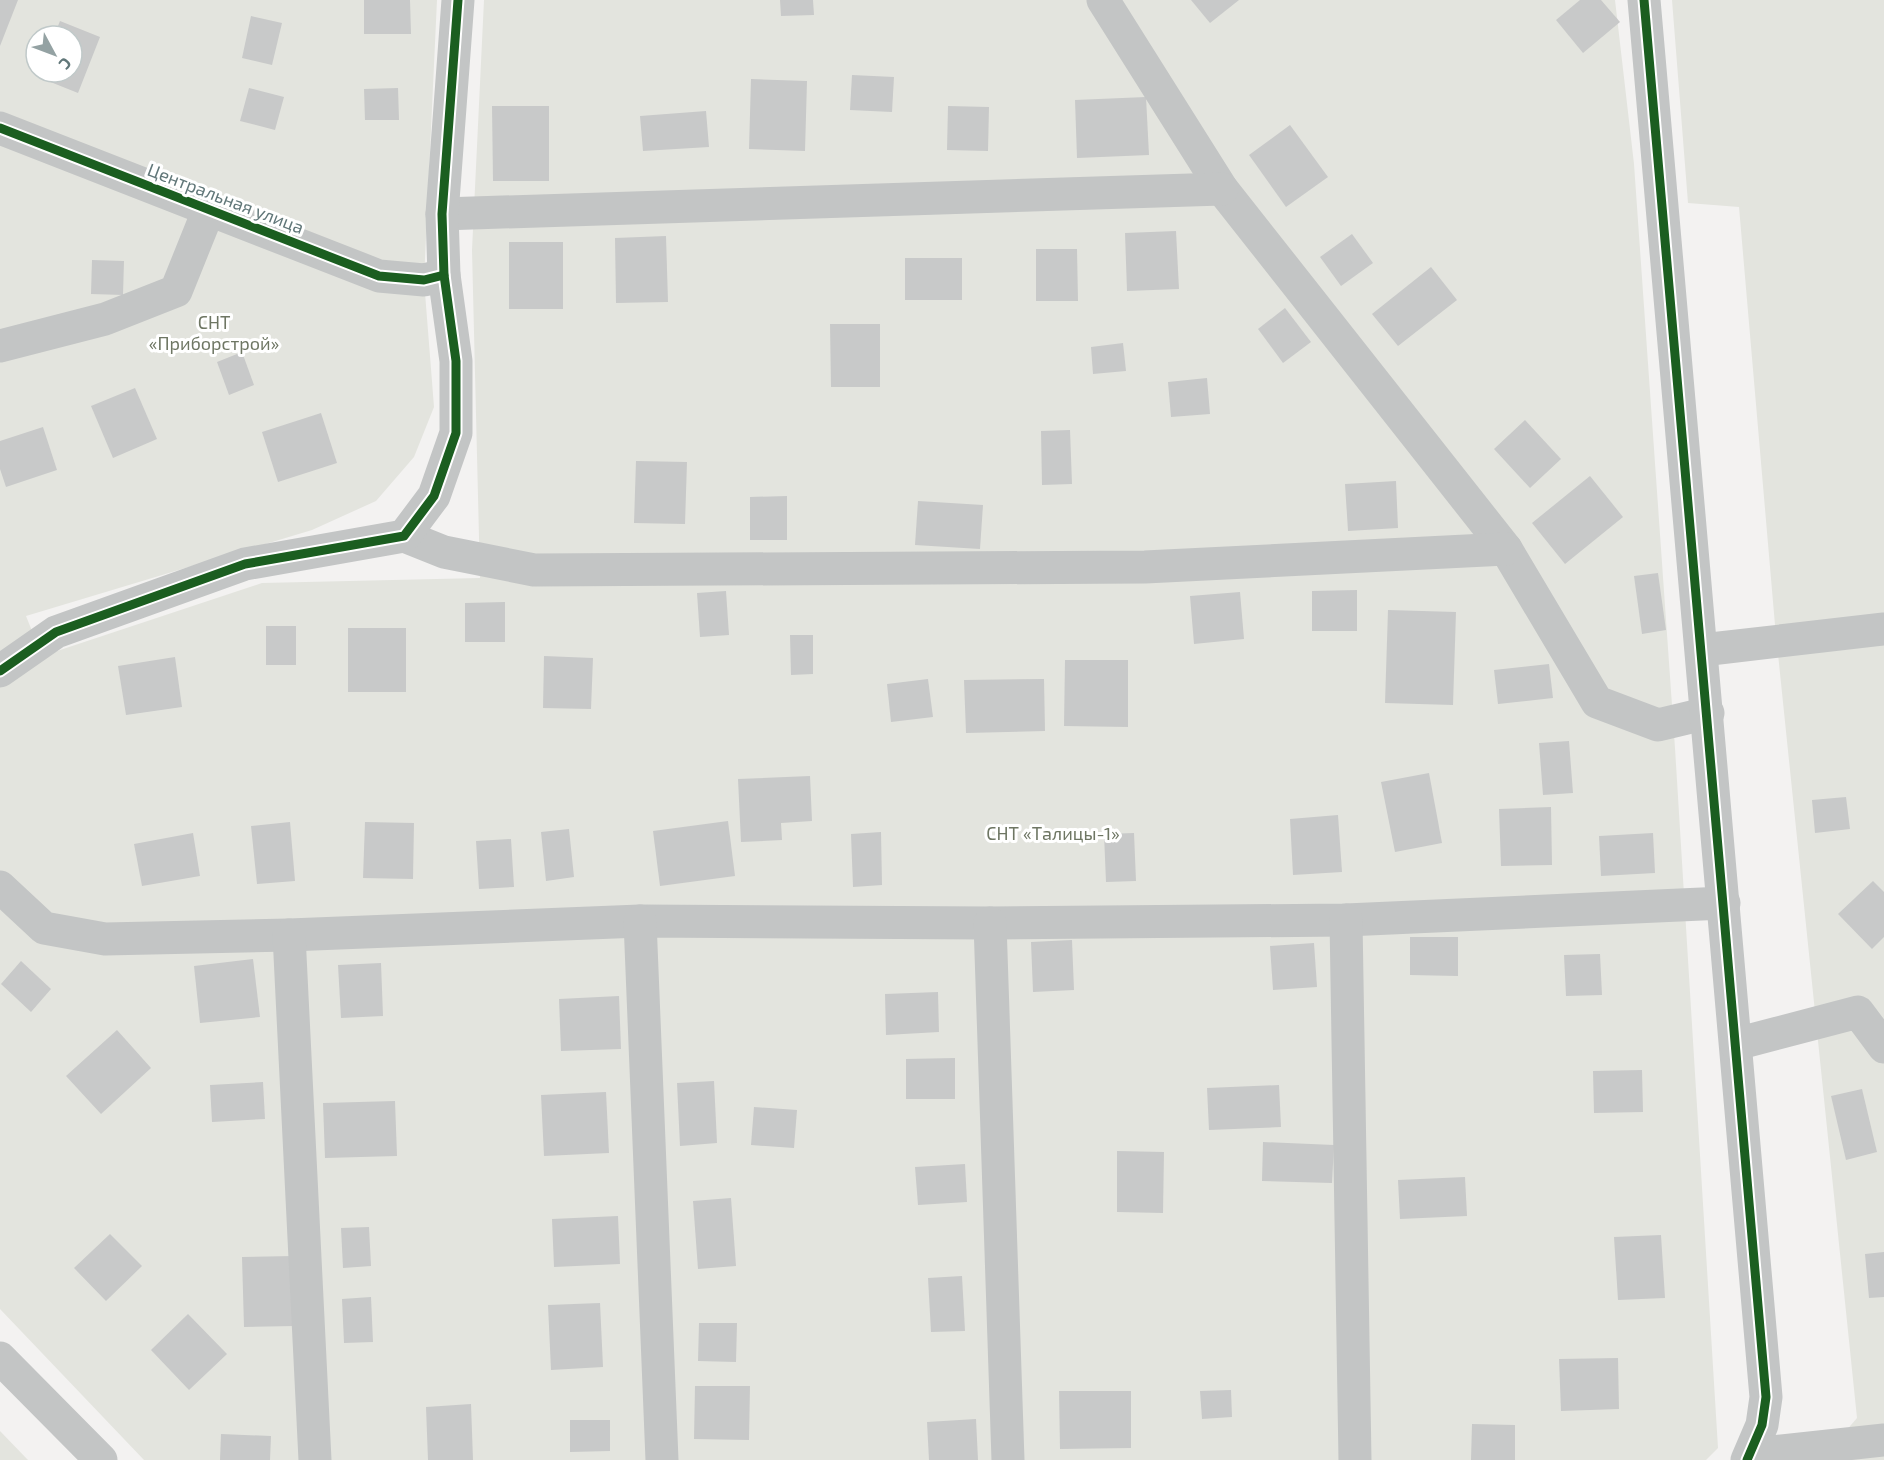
<svg xmlns="http://www.w3.org/2000/svg" width="1884" height="1460" font-family="'Exo 2',sans-serif">
  <style>
    .green { fill: #e3e4de; fill-rule: evenodd }
    .building { fill: #c8c9c9 }
    .lines { fill: none; stroke-linecap: round; stroke-linejoin: round }
    .minor { stroke: #c3c5c5; stroke-width: 33 }
    .cycleway-casing { stroke: #fff; stroke-width: 13 }
    .cycleway { stroke: #1b5e20; stroke-width: 9 }
    .labels { text-anchor: middle; dominant-baseline: central; stroke-width: 6; stroke-linejoin: round; paint-order: stroke }
    .street-label { font-size: 18px; fill: #617779; stroke: #fff }
    .park-label { font-size: 18px; fill: #6e7663; stroke: #fff }
  </style>
  <rect width="100%" height="100%" fill="#f3f2f1"/>
  <g class="green">
    <path d="M0,0H437L424,280L434,407L414,457L376,501L312,530L26,616L42,656L262,583L480,578L472,250L484,0H1615L1634,164L1675,748L1718,1448L1706,1460H144L0,1309ZM36,36H72V72H36Z"/>
    <polygon points="1672,0 1884,0 1884,1460 1821,1460 1857,1418 1775,625 1739,207 1688,203"/>
    <polygon points="0,1431 28,1460 0,1460"/>
  </g>
  <g class="building">
    <polygon points="0,0 18,0 0,46"/>
    <polygon points="364,0 410,0 411,34 364,34"/>
    <polygon points="780,0 813,0 814,15 781,16"/>
    <polygon points="1191,0 1239,0 1210,23"/>
    <polygon points="1580,0 1601,0 1620,22 1583,53 1556,20"/>
    <polygon points="251,16 282,23 272,65 242,58"/>
    <polygon points="60,21 100,37 78,93 38,77 40,72 72,72 72,36 54,36"/>
    <polygon points="852,75 894,77 892,112 850,110"/>
    <polygon points="751,79 807,81 805,151 749,149"/>
    <polygon points="249,88 284,97 275,130 240,121"/>
    <polygon points="398,88 399,120 365,120 364,89"/>
    <polygon points="1146,97 1149,155 1077,158 1075,100"/>
    <polygon points="492,106 549,106 549,181 493,181"/>
    <polygon points="948,106 989,107 988,151 947,150"/>
    <polygon points="706,111 709,147 643,151 640,116"/>
    <polygon points="1290,125 1328,177 1286,207 1249,155"/>
    <polygon points="1176,231 1179,289 1127,291 1125,233"/>
    <polygon points="1352,234 1373,263 1341,286 1320,257"/>
    <polygon points="666,236 668,302 616,303 615,238"/>
    <rect x="509" y="242" width="54" height="67"/>
    <polygon points="1036,249 1077,249 1078,301 1036,301"/>
    <rect x="905" y="258" width="57" height="42"/>
    <polygon points="92,260 124,261 123,295 91,294"/>
    <polygon points="1431,267 1457,300 1398,346 1372,314"/>
    <polygon points="1285,308 1311,342 1283,363 1258,329"/>
    <polygon points="830,324 880,324 880,387 831,387"/>
    <polygon points="1123,343 1126,371 1093,374 1091,347"/>
    <polygon points="242,352 254,385 229,395 217,362"/>
    <polygon points="1207,378 1210,414 1171,417 1168,382"/>
    <polygon points="135,388 157,439 113,458 91,406"/>
    <polygon points="321,413 337,463 278,482 262,432"/>
    <polygon points="1525,420 1561,459 1530,488 1494,449"/>
    <polygon points="43,427 57,470 6,487 0,469 0,441"/>
    <polygon points="1070,430 1072,484 1042,485 1041,431"/>
    <polygon points="636,461 687,462 685,524 634,523"/>
    <polygon points="1590,476 1623,517 1565,564 1532,523"/>
    <polygon points="1396,481 1398,528 1348,531 1345,484"/>
    <polygon points="787,496 787,540 750,540 750,497"/>
    <polygon points="918,501 983,505 980,549 915,545"/>
    <polygon points="1658,573 1666,630 1642,634 1634,576"/>
    <polygon points="1357,590 1357,631 1312,631 1312,591"/>
    <polygon points="726,591 729,635 700,637 697,593"/>
    <polygon points="1240,592 1244,639 1194,644 1190,596"/>
    <polygon points="505,602 505,642 465,642 465,603"/>
    <polygon points="1388,610 1456,612 1453,705 1385,703"/>
    <rect x="266" y="626" width="30" height="39"/>
    <rect x="348" y="628" width="58" height="64"/>
    <polygon points="790,635 813,635 813,674 791,675"/>
    <polygon points="544,656 593,658 591,709 543,708"/>
    <polygon points="175,657 182,707 126,715 118,666"/>
    <polygon points="1065,660 1128,660 1128,727 1064,726"/>
    <polygon points="1549,664 1553,698 1498,704 1494,670"/>
    <polygon points="928,679 933,717 891,722 887,684"/>
    <polygon points="1044,679 1045,731 966,733 964,680"/>
    <polygon points="1569,741 1573,793 1543,795 1539,743"/>
    <polygon points="1429,773 1442,843 1395,852 1381,782"/>
    <polygon points="810,776 812,821 781,823 782,840 741,842 738,779"/>
    <polygon points="1846,797 1850,829 1815,833 1812,800"/>
    <polygon points="1551,807 1552,865 1501,866 1499,809"/>
    <polygon points="1338,815 1342,872 1293,875 1290,819"/>
    <polygon points="728,821 735,876 660,886 653,831"/>
    <polygon points="290,822 295,881 257,884 251,826"/>
    <polygon points="365,822 414,823 413,879 363,878"/>
    <polygon points="569,829 574,877 546,881 541,832"/>
    <polygon points="881,832 882,885 853,887 851,834"/>
    <polygon points="193,833 200,876 142,886 134,844"/>
    <polygon points="1134,833 1136,881 1106,882 1104,834"/>
    <polygon points="1653,833 1655,873 1601,876 1599,836"/>
    <polygon points="511,839 514,887 479,889 476,841"/>
    <polygon points="1873,881 1884,892 1884,937 1872,949 1838,914"/>
    <polygon points="1410,937 1458,937 1458,976 1410,975"/>
    <polygon points="1072,940 1074,990 1033,992 1031,942"/>
    <polygon points="1314,943 1317,987 1273,990 1270,946"/>
    <polygon points="1600,954 1602,995 1566,996 1564,955"/>
    <polygon points="253,959 260,1017 200,1023 194,966"/>
    <polygon points="21,961 51,989 31,1012 1,984"/>
    <polygon points="381,963 383,1016 341,1018 338,965"/>
    <polygon points="938,992 939,1032 886,1035 885,994"/>
    <polygon points="619,996 621,1049 561,1051 559,999"/>
    <polygon points="117,1030 151,1068 101,1114 66,1076"/>
    <polygon points="955,1058 955,1099 906,1099 906,1059"/>
    <polygon points="1642,1070 1643,1112 1594,1113 1593,1071"/>
    <polygon points="714,1081 717,1143 680,1146 677,1083"/>
    <polygon points="263,1082 265,1119 212,1122 210,1085"/>
    <polygon points="1279,1085 1281,1127 1209,1130 1207,1088"/>
    <polygon points="1862,1089 1877,1152 1846,1160 1831,1096"/>
    <polygon points="606,1092 609,1153 544,1156 541,1095"/>
    <polygon points="395,1101 397,1156 325,1158 323,1103"/>
    <polygon points="754,1107 797,1110 794,1148 751,1145"/>
    <polygon points="1263,1142 1334,1145 1332,1183 1262,1181"/>
    <polygon points="1117,1151 1164,1152 1163,1213 1117,1212"/>
    <polygon points="965,1164 967,1202 918,1205 915,1167"/>
    <polygon points="1465,1177 1467,1216 1400,1219 1398,1180"/>
    <polygon points="731,1198 736,1266 698,1269 693,1201"/>
    <polygon points="618,1216 620,1264 554,1267 552,1219"/>
    <polygon points="369,1227 371,1266 343,1268 341,1228"/>
    <polygon points="110,1234 142,1266 106,1301 74,1268"/>
    <polygon points="1661,1235 1665,1298 1618,1300 1614,1237"/>
    <polygon points="1884,1252 1884,1297 1869,1298 1865,1254"/>
    <polygon points="294,1256 295,1326 244,1327 242,1257"/>
    <polygon points="962,1276 965,1331 931,1332 928,1278"/>
    <polygon points="371,1297 373,1342 344,1343 342,1299"/>
    <polygon points="600,1303 603,1367 551,1370 548,1305"/>
    <polygon points="188,1314 227,1354 189,1390 151,1350"/>
    <polygon points="699,1323 737,1323 736,1362 698,1361"/>
    <polygon points="1618,1358 1619,1409 1561,1411 1559,1359"/>
    <polygon points="695,1386 750,1386 749,1440 694,1439"/>
    <polygon points="1231,1390 1232,1417 1202,1419 1200,1391"/>
    <polygon points="1059,1391 1131,1391 1131,1448 1060,1449"/>
    <polygon points="471,1404 473,1460 428,1460 426,1407"/>
    <polygon points="976,1419 978,1460 929,1460 927,1422"/>
    <polygon points="570,1420 610,1420 610,1451 570,1452"/>
    <polygon points="1472,1424 1515,1425 1515,1460 1471,1460"/>
    <polygon points="221,1434 271,1436 270,1460 220,1460"/>
  </g>
  <g class="lines">
    <g class="minor">
      <polyline points="1103,0 1222,189 1506,549 1597,702 1658,725 1708,713"/>
      <polyline points="1644,0 1766,1397 1762,1425 1747,1460"/>
      <polyline points="0,128 379,276 424,280 444,275"/>
      <polyline points="442,214 1222,189"/>
      <polyline points="0,346 105,319 176,291 209,209"/>
      <polyline points="404,536 444,552 534,570 1145,567 1506,549"/>
      <polyline points="1702,650 1884,629"/>
      <polyline points="0,671 56,632 245,564 404,536 434,496 456,433 456,361 444,275 442,214 458,0"/>
      <polyline points="0,887 44,928 105,939 289,935 640,921 990,923 1346,920 1724,903"/>
      <polyline points="1346,920 1355,1460"/>
      <polyline points="640,921 662,1460"/>
      <polyline points="990,923 1008,1460"/>
      <polyline points="289,935 315,1460"/>
      <polyline points="1736,1044 1858,1012 1884,1047"/>
      <polyline points="0,1358 101,1460"/>
      <polyline points="1752,1454 1884,1440"/>
    </g>
    <defs>
      <g id="cycleway">
        <polyline points="1644,0 1766,1397 1762,1425 1747,1460"/>
        <polyline points="0,128 379,276 424,280 444,275"/>
        <polyline points="0,671 56,632 245,564 404,536 434,496 456,433 456,361 444,275 442,214 458,0"/>
      </g>
    </defs>
    <use href="#cycleway" class="cycleway-casing"/>
    <use href="#cycleway" class="cycleway"/>
  </g>
  <g class="labels">
    <g class="street-label">
      <text transform="translate(226 198) rotate(21)">Центральная улица</text>
    </g>
    <g class="park-label">
      <text x="214" y="322">СНТ<tspan x="214" dy="21">«Приборстрой»</tspan></text>
      <text x="1053" y="833">СНТ «Талицы-1»</text>
    </g>
  </g>
  <g transform="translate(54 54) rotate(131)"><circle r="28" fill="#ffffff" stroke="#c0c9c9" stroke-width="1.5"/>
  <path d="M0-4.5L10 22L0 15L-10 22Z" fill="#94a2a3"/>
  <text y="-9" font-size="16" font-weight="bold" text-anchor="middle" fill="#617779">С</text>
  </g>
</svg>
